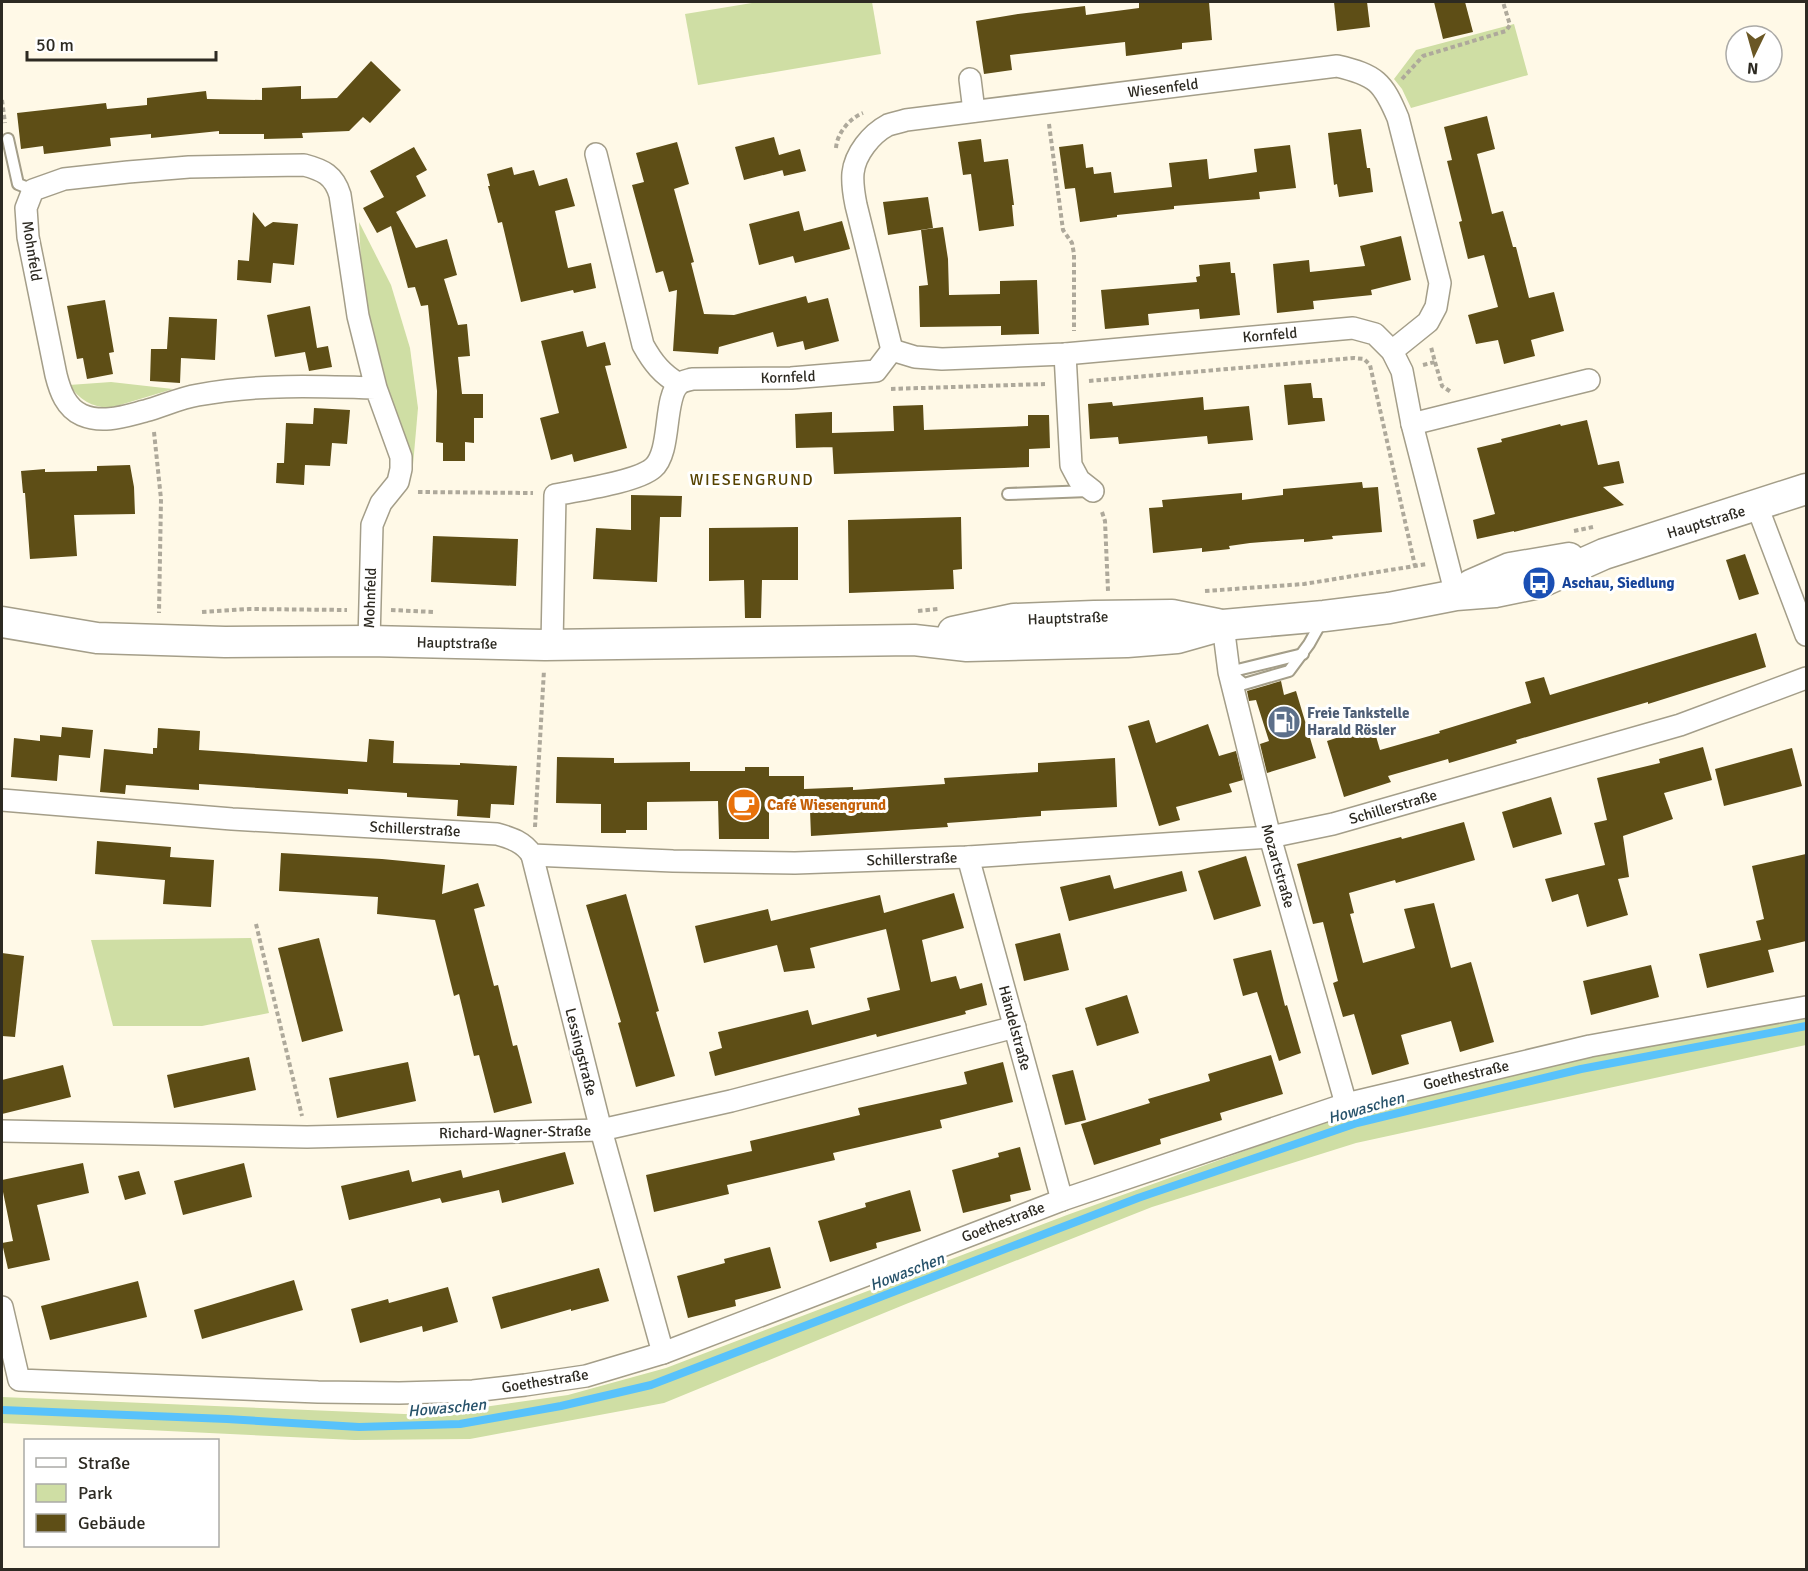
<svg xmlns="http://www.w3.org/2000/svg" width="1808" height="1571" font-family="Signika,sans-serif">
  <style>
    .green { fill: #cfdea4 }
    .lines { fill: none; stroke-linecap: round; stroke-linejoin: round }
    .stream { stroke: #58c2fb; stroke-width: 8 }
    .building { fill: #5e4e16 }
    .lane-casing { stroke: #a49e89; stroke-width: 14 }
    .street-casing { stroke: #a49e89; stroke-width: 24 }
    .secondary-casing { stroke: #a49e89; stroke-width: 33 }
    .path { stroke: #aea99b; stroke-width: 4; stroke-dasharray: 4.5 3; stroke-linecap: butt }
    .lane { stroke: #fff; stroke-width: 10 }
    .street { stroke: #fff; stroke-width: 21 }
    .secondary { stroke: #fff; stroke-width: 30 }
    .labels { text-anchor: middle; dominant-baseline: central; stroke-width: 6; stroke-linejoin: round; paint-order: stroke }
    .street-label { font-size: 15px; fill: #2d2a22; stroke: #fff }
    .transit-label { font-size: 15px; font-weight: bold; fill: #164399; stroke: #fff; text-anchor: start }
    .service-label { font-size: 15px; font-weight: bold; fill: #4e5e75; stroke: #fff; text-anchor: start }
    .food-label { font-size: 15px; font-weight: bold; fill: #c56008; stroke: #fff; text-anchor: start }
    .neighbourhood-label { font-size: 16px; letter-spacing: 1.5px; fill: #564200; stroke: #fff }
    .water-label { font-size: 16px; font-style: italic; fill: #27526a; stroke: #fff }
  </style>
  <rect width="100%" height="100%" fill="#fff9e7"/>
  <g class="green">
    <polygon points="758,2 872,2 881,54 698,85 685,14"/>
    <polygon points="1514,24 1528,75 1411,108 1402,89 1394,79 1416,50"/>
    <polygon points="359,222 391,285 410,348 418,408 413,465 387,395 374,348 361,263"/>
    <path d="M111,382L173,389L110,408C91,407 80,400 69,385Z"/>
    <polygon points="251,938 269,1013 202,1026 113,1026 91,940"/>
    <polygon points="1806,1015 1806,1045 1356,1143 1152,1207 906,1304 664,1403 470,1439 354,1440 2,1423 2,1397 428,1415 568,1395 666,1368 1067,1215 1350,1113 1587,1057"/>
  </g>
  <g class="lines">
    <polyline class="stream" points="2,1410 227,1419 359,1427 460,1424 561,1406 651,1385 1138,1198 1357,1123 1581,1069 1806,1026"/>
  </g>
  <g class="building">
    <polygon points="1152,2 1209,2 1212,40 1182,43 1182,49 1126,56 1125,42 1010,55 1012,70 984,74 976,21 1018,14 1085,6 1086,15 1139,8 1139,3"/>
    <polygon points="1334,2 1367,2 1370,27 1337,31"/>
    <polygon points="1434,2 1465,2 1473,32 1443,39"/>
    <polygon points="371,61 401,90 370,123 363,117 349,131 302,133 303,138 264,139 264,134 219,134 219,131 151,138 151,134 110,138 111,146 44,154 43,146 21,149 17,113 106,103 107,109 147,105 147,98 206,91 207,99 262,100 262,88 301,86 301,99 337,98"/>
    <polygon points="1487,116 1495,149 1477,154 1492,214 1503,211 1513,247 1516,247 1529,298 1554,292 1564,331 1531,340 1535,356 1504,364 1498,340 1476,344 1468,315 1498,307 1484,255 1468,259 1459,222 1462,221 1447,161 1452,160 1444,127"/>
    <polygon points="1361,129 1367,168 1370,168 1373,192 1339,197 1337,184 1334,185 1328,133"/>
    <polygon points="774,137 779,155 800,149 806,171 784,176 780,161 783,170 744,180 735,147"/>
    <polygon points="981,139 984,162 1008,159 1014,205 1012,205 1014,226 979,231 971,174 963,175 958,142"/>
    <polygon points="677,142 689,184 674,189 694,262 691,263 704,314 734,315 806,296 808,303 828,298 839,341 805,350 803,341 777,347 773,332 719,347 718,354 673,351 677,290 669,292 663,271 656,273 632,185 644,182 636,153"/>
    <polygon points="1083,144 1086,168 1093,167 1094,174 1111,172 1114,193 1172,187 1169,163 1207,159 1209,179 1257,172 1254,149 1290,145 1296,188 1259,192 1260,199 1174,206 1174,209 1117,215 1117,217 1080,222 1075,188 1065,189 1059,147"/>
    <polygon points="414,147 427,170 416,176 426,196 396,212 416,248 447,239 457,275 444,279 458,325 467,324 470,356 458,357 462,394 483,394 483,418 474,418 474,443 465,442 465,461 443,461 443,443 436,442 437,391 428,305 421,306 415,287 408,288 391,226 377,233 363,208 384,197 370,171"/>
    <polygon points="512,167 514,175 534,170 539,186 567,178 575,206 555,211 568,268 591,263 596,288 574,293 573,290 521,302 502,222 498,223 488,186 490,186 487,174"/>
    <polygon points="928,197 933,228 888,235 883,202"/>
    <polygon points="799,211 804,231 842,221 850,249 795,263 793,256 759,265 749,224"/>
    <polygon points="253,212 265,227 273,222 298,224 294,265 273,263 271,283 237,280 238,260 249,261"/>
    <polygon points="943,227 948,259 949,295 1000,294 1000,281 1037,280 1039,334 1001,335 1001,326 920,327 919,286 928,285 921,230"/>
    <polygon points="1401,236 1411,280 1371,290 1372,295 1313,301 1314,309 1277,313 1273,264 1309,260 1310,272 1365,266 1360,246"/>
    <polygon points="1230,262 1231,273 1235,273 1240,315 1200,319 1199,309 1148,314 1149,325 1105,329 1101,290 1197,282 1196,277 1200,276 1199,265"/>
    <polygon points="105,300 114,352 109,353 113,374 87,379 83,358 77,359 67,306"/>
    <polygon points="310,306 317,348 328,346 332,367 309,371 305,352 275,357 267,315"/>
    <polygon points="169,317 217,319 215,360 181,358 180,383 150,381 151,349 167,349"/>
    <polygon points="583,331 587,347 605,342 611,365 605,366 627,448 574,462 572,454 551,460 540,418 559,413 541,341"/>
    <polygon points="1311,383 1313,398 1322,398 1325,421 1288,425 1284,385"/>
    <polygon points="1203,397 1204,410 1249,406 1253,440 1208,444 1207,436 1119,444 1118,437 1090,439 1088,404 1112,402 1113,406"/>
    <polygon points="923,405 924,430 1028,426 1028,415 1049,415 1050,448 1029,449 1029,467 834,474 832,439 833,447 796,448 795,414 832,412 832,433 894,431 893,406"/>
    <polygon points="314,408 350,410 347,444 332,443 330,466 305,465 304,485 276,483 277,463 284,463 286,423 313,424"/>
    <polygon points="1587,420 1598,465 1619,461 1624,483 1603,487 1624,505 1514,532 1514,531 1477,539 1473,520 1495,514 1477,448 1502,442 1501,439 1560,424 1561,426"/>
    <polygon points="130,465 134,487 135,514 74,515 77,556 30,559 25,493 23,493 21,471 45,469 45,472 97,471 97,466"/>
    <polygon points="1362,482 1363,488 1378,487 1382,532 1332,536 1333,539 1304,542 1304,539 1250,543 1229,546 1230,549 1202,552 1202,548 1153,553 1149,508 1163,507 1162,500 1242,493 1242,500 1283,495 1283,489"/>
    <polygon points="631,495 682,496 681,517 660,517 657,582 593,579 596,528 631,530"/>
    <polygon points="961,517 962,569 953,570 954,589 849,593 848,520"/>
    <polygon points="798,527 798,580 762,580 761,618 745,618 744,580 709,581 709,528"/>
    <polygon points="433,536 518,539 516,586 431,582"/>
    <polygon points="1745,554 1759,594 1739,600 1726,560"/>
    <polygon points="1756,633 1766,667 1648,704 1648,702 1516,740 1517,743 1449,763 1448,759 1388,776 1391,782 1344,797 1327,741 1373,726 1380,750 1440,733 1439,731 1531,703 1525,682 1544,677 1550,695"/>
    <polygon points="1281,681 1284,695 1296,691 1316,758 1267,773 1260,744 1269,741 1256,700 1249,701 1247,691"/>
    <polygon points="1149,720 1156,743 1208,724 1219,756 1236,751 1243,780 1229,784 1232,792 1176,807 1180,820 1159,826 1128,726"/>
    <polygon points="62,727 93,730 90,758 59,755 57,781 11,777 14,738 40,741 40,735 61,737"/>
    <polygon points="158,728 200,731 199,750 367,762 369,739 394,741 393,763 460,765 460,763 517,766 514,805 491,804 490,818 457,816 458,800 407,797 407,793 377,791 348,789 348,794 199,784 199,790 126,785 125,794 100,792 104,749 153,754 153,748 157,748"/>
    <polygon points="1703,747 1712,780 1664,793 1673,819 1623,836 1629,877 1618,879 1628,915 1587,927 1578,894 1552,902 1545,879 1605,865 1594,823 1607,820 1597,778 1660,763 1659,759"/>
    <polygon points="1792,748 1802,786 1724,806 1715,769"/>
    <polygon points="557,757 614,758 614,763 690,762 690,771 745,771 745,767 769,767 769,776 804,776 804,789 853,787 853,790 945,784 944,778 1038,772 1038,763 1115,758 1117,807 1041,811 1041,816 947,823 948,827 811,836 810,810 769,810 769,839 719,839 718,801 647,802 647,830 626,830 626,833 601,833 601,804 556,803"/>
    <polygon points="1551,797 1562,834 1513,848 1502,812"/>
    <polygon points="1464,822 1475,860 1396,883 1395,880 1349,893 1354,913 1350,914 1363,963 1415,948 1404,909 1434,903 1451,968 1471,962 1494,1042 1460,1052 1451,1021 1401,1035 1409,1064 1372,1075 1354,1014 1343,1017 1333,983 1338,981 1323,922 1313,924 1297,864 1401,837 1402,839"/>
    <polygon points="97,841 171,847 170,857 214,860 211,907 163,904 165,880 95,874"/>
    <polygon points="281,853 382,859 445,865 442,894 478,883 485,906 474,909 494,986 498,985 513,1046 517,1045 532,1103 494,1113 479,1055 474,1056 459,994 454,996 435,920 377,914 378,897 279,891"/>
    <polygon points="1806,854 1806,941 1768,950 1774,972 1707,988 1699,954 1761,940 1756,921 1764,919 1752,866"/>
    <polygon points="1246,856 1261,906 1214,920 1198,871"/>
    <polygon points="1182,871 1187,891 1069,921 1060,887 1110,875 1114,889"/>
    <polygon points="954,893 964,928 922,940 931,982 956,976 960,989 982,983 987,1005 965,1011 966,1014 877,1037 876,1034 715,1076 709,1052 722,1048 718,1032 808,1010 812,1025 870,1010 867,998 900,990 886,929 810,948 815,968 784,972 777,945 704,963 695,926 768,909 771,921 880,895 884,913"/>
    <polygon points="626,894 659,1011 656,1012 675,1076 636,1087 618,1023 621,1022 586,905"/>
    <polygon points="1060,933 1069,970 1024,981 1015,944"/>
    <polygon points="319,938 343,1031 302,1042 278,948"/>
    <polygon points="1271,950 1285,1006 1287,1005 1301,1053 1279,1061 1257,992 1243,996 1233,959"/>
    <polygon points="2,953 24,956 15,1037 2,1036"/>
    <polygon points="1651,965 1659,997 1591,1015 1583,981"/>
    <polygon points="1127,995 1139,1033 1097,1046 1085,1008"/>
    <polygon points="1271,1055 1283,1094 1220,1113 1222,1120 1160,1139 1161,1144 1094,1165 1081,1124 1150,1103 1148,1099 1210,1081 1208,1074"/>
    <polygon points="249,1057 256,1090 174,1108 167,1075"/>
    <polygon points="408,1062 416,1101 337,1118 329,1078"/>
    <polygon points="1003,1062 1013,1102 940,1120 942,1128 833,1153 835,1160 727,1185 729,1194 654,1212 646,1175 752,1151 750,1141 860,1115 858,1108 967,1084 964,1072"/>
    <polygon points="63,1065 71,1097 2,1114 2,1080"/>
    <polygon points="1073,1070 1086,1120 1065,1125 1052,1075"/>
    <polygon points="1020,1147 1031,1190 1010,1195 1011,1201 963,1213 952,1170 999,1157 998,1153"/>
    <polygon points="565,1152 574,1184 502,1203 499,1190 442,1203 440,1198 349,1220 341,1186 409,1170 412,1182 461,1170 463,1178"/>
    <polygon points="83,1163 89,1193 37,1205 50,1260 8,1269 2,1243 13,1241 2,1187 2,1180"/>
    <polygon points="244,1163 252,1197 183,1215 174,1181"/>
    <polygon points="139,1171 146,1194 125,1200 118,1176"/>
    <polygon points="910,1190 921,1231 876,1243 877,1248 830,1262 818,1221 866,1207 865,1203"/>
    <polygon points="770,1247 781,1288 735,1300 736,1306 688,1318 677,1276 725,1263 724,1259"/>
    <polygon points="599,1268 609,1301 571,1311 571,1309 501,1329 492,1297"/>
    <polygon points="294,1280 303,1310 202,1339 194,1310"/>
    <polygon points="138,1281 147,1317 50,1340 41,1306"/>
    <polygon points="448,1287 458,1322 423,1332 422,1326 360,1343 351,1309 388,1299 389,1303"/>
  </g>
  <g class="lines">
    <defs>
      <g id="lane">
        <polyline points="8,139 18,184 33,190"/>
        <polyline points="1008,494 1089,491"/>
        <polyline points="1229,672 1303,654"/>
        <polyline points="1234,676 1244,684 1289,671 1309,644 1323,619"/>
      </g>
      <g id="street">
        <polyline points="970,79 974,111"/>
        <path d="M596,154L643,345C653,363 662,374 679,384"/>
        <path d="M892,350L856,205C854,195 852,184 853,173C855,154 871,134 888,125C894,123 900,122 906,120L1337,66C1376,75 1383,82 1398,118L1440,283L1436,307L1428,322L1392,351"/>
        <polyline points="1065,354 1071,465 1079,480 1093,491"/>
        <polyline points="1412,424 1589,380"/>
        <polyline points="1757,506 1806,635"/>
        <polyline points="1223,625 1229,672 1270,837 1346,1104"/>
        <path d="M369,641L372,525L381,503L398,482L401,469V457L376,388L358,316L340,195C334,175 323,170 304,165L189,167L128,172L64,179L33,190L26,208L28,237L56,375C60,391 66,408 82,415C103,424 125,416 145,411C163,406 180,398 198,395C257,384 316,386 376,388"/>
        <path d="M552,644L555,495C578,490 637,482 653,468C672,452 663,398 679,384C682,381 689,380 692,379L791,378L876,371L892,350L915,357L942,359L1065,354L1353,328L1375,334L1392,351L1402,371L1412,424L1456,595"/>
        <path d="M2,800L232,819L497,834C511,838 524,842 532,855L673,861L795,863L968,857L1270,837L1333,824L1680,725L1806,678"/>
        <polyline points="532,855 601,1130 663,1353"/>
        <polyline points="968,857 1062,1200"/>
        <polyline points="2,1131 307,1137 601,1130 731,1101 1015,1027"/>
        <polyline points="2,1307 19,1380 318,1392 399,1393 473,1391 525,1385 586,1376 663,1353 1062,1200 1346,1104 1590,1046 1806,1007"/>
      </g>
      <g id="secondary">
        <polyline points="1471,585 1510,568 1569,558"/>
        <polyline points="2,622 97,638 225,642 369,641 545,645 914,640 967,646 1127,642 1177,638 1223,625 1324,616 1389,608 1456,595 1495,592 1539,583 1604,554 1806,489"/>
        <polyline points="953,632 1014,619 1094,616 1172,615 1217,624"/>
      </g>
    </defs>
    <use href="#lane" class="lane-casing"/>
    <use href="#street" class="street-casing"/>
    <use href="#secondary" class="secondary-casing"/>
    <g class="path">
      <polyline points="1402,79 1423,56 1506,31 1510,25 1503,2"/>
      <polyline points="2,100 5,123"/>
      <polyline points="1049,124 1063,230 1072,243 1074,254 1074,331"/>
      <path d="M836,148C837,133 850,118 863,113"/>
      <polyline points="1435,362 1442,386 1451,392"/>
      <polyline points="1423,365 1435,362 1431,347"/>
      <polyline points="1089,381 1354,358 1364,359 1370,365 1415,566"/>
      <polyline points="891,389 1045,384"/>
      <polyline points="154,432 161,499 159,613"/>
      <polyline points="418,492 533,493"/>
      <polyline points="1102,512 1105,521 1108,591"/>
      <polyline points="1574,531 1593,527"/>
      <polyline points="1205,591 1304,584 1427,564"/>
      <polyline points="391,610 434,612"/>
      <polyline points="918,611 938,609"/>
      <polyline points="202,612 249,609 347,610"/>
      <polyline points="535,827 544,670"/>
      <polyline points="256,924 302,1116"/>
    </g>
    <use href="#lane" class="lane"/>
    <use href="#street" class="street"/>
    <use href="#secondary" class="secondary"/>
  </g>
  <defs>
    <symbol id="bus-disc" viewBox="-11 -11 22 22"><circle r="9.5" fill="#1a4fb4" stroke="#fff"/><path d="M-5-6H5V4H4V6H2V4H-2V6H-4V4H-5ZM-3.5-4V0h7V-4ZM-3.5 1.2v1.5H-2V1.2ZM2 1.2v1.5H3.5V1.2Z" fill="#fff"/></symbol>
    <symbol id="fuel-disc" viewBox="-11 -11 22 22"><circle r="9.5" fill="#5c6f8a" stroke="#fff"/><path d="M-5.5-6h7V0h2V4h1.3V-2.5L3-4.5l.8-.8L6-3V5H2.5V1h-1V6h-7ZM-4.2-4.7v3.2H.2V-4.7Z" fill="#fff"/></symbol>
    <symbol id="cafe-disc" viewBox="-11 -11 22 22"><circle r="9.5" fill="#e8710a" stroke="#fff"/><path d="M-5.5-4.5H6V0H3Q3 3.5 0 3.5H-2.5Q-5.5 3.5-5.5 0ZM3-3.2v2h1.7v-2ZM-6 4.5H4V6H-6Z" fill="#fff"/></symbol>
  </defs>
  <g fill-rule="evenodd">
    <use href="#bus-disc" x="1520" y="564" width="38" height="38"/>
    <use href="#fuel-disc" x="1265" y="703" width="38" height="38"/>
    <use href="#cafe-disc" x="725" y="786" width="38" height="38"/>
  </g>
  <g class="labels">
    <g class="street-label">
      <text transform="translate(1163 88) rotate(-7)">Wiesenfeld</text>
      <text transform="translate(32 251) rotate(81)">Mohnfeld</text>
      <text transform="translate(1270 335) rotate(-5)">Kornfeld</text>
      <text transform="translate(788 377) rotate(-2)">Kornfeld</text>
      <text transform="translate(1706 522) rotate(-17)">Hauptstraße</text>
      <text transform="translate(370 598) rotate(-88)">Mohnfeld</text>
      <text transform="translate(1068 618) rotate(-2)">Hauptstraße</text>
      <text transform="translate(457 643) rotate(1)">Hauptstraße</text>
      <text transform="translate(1393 807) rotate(-16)">Schillerstraße</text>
      <text transform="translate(415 829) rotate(3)">Schillerstraße</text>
      <text transform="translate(912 859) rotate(-2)">Schillerstraße</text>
      <text transform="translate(1278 866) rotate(74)">Mozartstraße</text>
      <text transform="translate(1015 1028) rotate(75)">Händelstraße</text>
      <text transform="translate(581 1052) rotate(76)">Lessingstraße</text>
      <text transform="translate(1466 1075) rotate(-13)">Goethestraße</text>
      <text transform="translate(515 1132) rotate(-1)">Richard-Wagner-Straße</text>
      <text transform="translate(1003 1222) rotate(-21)">Goethestraße</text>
      <text transform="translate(545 1381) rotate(-9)">Goethestraße</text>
    </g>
    <g class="transit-label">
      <text x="1562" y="583">Aschau, Siedlung</text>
    </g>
    <g class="service-label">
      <text x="1307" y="713">Freie Tankstelle<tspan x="1307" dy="17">Harald Rösler</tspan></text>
    </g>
    <g class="food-label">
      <text x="767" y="805">Café Wiesengrund</text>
    </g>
    <g class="neighbourhood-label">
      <text x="752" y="480">WIESENGRUND</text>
    </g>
    <g class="water-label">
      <text transform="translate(1366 1108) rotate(-16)">Howaschen</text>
      <text transform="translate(907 1272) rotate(-21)">Howaschen</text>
      <text transform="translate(447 1408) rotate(-5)">Howaschen</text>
    </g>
  </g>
  <rect width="1808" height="1571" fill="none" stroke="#2d2a22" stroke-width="6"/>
  <rect x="24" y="1439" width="195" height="108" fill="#ffffff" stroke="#abaaa7" stroke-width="1.5"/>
  <rect x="36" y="1458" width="30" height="9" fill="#ffffff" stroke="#abaaa7" stroke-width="1.5"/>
  <text x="78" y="1469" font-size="18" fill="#2d2a22">Straße</text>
  <rect x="36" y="1484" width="30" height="18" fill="#cfdea4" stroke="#abaaa7" stroke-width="1.5"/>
  <text x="78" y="1499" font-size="18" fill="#2d2a22">Park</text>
  <rect x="36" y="1514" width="30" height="18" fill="#5e4e16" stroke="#abaaa7" stroke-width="1.5"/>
  <text x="78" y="1529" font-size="18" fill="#2d2a22">Gebäude</text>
  <g transform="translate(1754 54) rotate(185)"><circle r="28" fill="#ffffff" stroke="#abaaa7" stroke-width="1.5"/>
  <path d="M0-4.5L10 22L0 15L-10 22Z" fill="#6a5725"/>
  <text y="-9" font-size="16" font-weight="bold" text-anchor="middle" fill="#2d2a22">N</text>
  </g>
  <path d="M27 51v9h189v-9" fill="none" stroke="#2d2a22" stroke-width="3"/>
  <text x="36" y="51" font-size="18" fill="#2d2a22" stroke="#ffffff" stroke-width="4.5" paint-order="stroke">50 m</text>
</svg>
